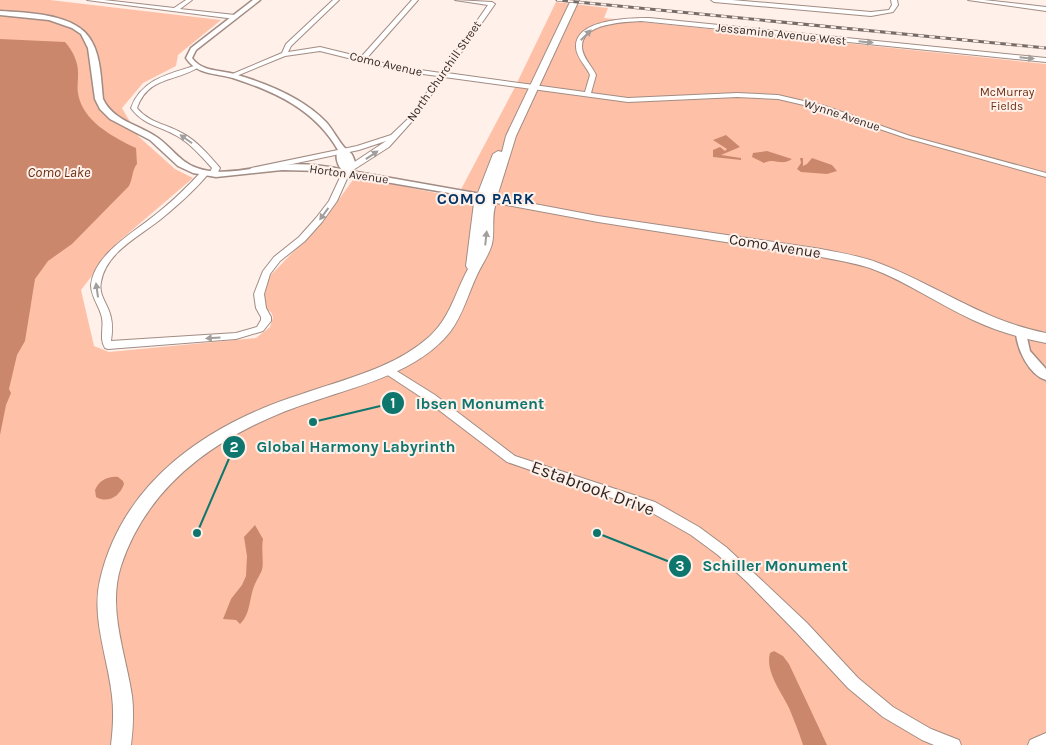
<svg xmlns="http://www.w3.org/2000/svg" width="1046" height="745" font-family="Karla,sans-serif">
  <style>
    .green { fill: #fec1a8 }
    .water { fill: #cb876c }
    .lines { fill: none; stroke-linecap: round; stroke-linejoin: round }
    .minor-casing { stroke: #a28c83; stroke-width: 2 }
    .tertiary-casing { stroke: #a28c83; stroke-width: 3 }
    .secondary-casing { stroke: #a28c83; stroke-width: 2 }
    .minor { fill: #fff; fill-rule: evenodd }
    .tertiary { fill: #fff; fill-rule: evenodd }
    .secondary { fill: #fff; fill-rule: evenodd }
    .rail-casing { stroke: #766b67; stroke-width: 3 }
    .rail { stroke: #fff0ea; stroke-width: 2; stroke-dasharray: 5.5; stroke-linecap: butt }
    .oneway { fill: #a29e9c }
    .labels { text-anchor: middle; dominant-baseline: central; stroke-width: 4; stroke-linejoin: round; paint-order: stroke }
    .far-street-label { font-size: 12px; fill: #302724; stroke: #fff0ea }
    .far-park-label { font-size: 12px; fill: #6f3115; stroke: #fff0ea }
    .far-water-label { font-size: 14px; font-style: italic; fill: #6a2c0f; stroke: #fff0ea }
    .street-label { font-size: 15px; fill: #302724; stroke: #fff0ea }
    .far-district-label { font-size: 16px; font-weight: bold; letter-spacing: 1px; fill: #023667; stroke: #fff0ea }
    .near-street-label { font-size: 18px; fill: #302724; stroke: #fff0ea }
    .leader { fill: none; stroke: #0f766e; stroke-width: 2 }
    .callout-dot { fill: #0f766e; stroke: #fff0ea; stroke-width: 2 }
    .mark-label { font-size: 15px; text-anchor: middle; font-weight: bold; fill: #fff }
    .callout-label { font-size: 16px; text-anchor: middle; font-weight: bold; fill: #0f766e; stroke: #fff0ea; stroke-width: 4; stroke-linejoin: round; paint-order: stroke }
  </style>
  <rect width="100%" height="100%" fill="#fff0ea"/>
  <path class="green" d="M0,0H50L221,20L178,55L176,66L143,83L122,108L138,136L175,169L193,178L117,243L81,290L94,346L109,352L256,338L270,327L273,317L271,312L263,308C261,297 267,290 267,279L324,220L355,177L457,197L514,89L556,2L608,8L604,18L1046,64V745H0Z"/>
  <g class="water">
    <path d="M0,39L65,42C74,52 79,64 78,77C78,82 77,88 78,93C82,121 113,137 136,148L137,164C132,170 133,178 129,186L72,244L48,261L35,279L25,341L17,355L9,389L11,393L6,405L0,435Z"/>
    <polygon points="726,135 740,147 721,155 741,158 741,160 713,157 713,150 720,147 725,151 727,149 713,140"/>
    <path d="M767,151L792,159C781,167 775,157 764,163L752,157L753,153Z"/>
    <polygon points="800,158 803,158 803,166 807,164 812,158 832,165 837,171 827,174 801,172 797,169 801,163"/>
    <path d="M118,477L123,481L124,484C120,496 108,504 96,497L95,490C99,481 107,476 118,477Z"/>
    <path d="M255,525L263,539C261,549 264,562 262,570C260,575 257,579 255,584C249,597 251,614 240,624L236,620L223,619L231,599L242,585L246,576L247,556L244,537Z"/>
    <path d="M774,651L783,656L789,664L827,745H803C799,732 794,720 789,708C781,691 765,672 770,653Z"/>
  </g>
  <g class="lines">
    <defs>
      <g id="minor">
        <polygon points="87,0 104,0 174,8 186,0 192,0 180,9 235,15 238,17 235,19"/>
        <path d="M333,0H339L291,46L288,52L320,47L361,57L412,0H418L366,59L400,67L441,73L488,5L455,0L492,2L495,4L447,73L585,92L590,75C586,66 576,57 576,47C575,19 630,18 649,18L1046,58V62L641,21C625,22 581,23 582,47C582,57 592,66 596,75L591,93L628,98L737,93L778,95L825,106L910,136L1046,173V177L906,138L821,109L778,99L737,97L628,102L444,77L415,118L389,147L350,172L337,201L322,222L305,241L280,261L270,274L264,294L266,308L271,317V321L263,331L236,339L108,349L105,348C99,339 104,328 102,318C100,307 91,297 91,285C94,253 138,230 160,211C175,199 189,185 202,171H205L209,173C195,190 178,205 161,219C140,236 106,252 101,282C98,296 109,305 111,318C113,326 112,334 111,341L236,333L257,327L261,320V317L256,308L254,294L263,271L274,257L299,237L316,218L329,201L344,169L386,141L359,150L254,172L250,170L251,168L357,146L391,135L411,116L438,76L400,71L320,51L285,56L234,77H230V75L282,53L286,44Z"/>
        <polygon points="711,0 732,0 871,12 889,10 892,5 891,0 897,0 898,5 893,12 871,16 714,2"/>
        <polygon points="968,0 984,0 1046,7 1046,11"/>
        <path d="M194,66L199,67C176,82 148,76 137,108C149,123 167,124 182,133C197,141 209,155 220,168L216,176H213L209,174L212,168C202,157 191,144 177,136C160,126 143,125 131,108C141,80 168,74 194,66Z"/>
        <polygon points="387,365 435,395 515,456 655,502 699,527 726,547 755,574 807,623 858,678 893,707 931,729 959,740 961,745 934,745 922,740 883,717 848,688 797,633 747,582 718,555 691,535 647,510 507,462 427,401 383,372 382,369 383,366"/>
        <polygon points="1046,733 1046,745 1028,745 1030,740"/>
      </g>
      <g id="tertiary">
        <path d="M253,0H260L196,50L192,58C202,72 220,70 234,74C266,83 303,98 326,122C333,130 338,140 344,147C351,155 351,150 355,162L351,171L481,194L485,197L484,199L322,171L282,170L216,177L193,173L178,166L150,140L110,119L100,109L95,99L88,48L81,34L72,28L49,20L0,15V11C27,13 78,13 92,42C101,58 101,81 103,99C113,120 136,124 155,136C170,145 179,162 197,168C220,177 255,167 280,165C300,163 321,165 341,169C337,164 335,156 338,150C315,110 276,92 233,78C215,73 197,75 186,58L191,48Z"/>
        <path d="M1021,329L1026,333L1030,351L1046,369V380C1029,375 1017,349 1016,333Z"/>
      </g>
      <path id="secondary" d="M571,0H579L516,136L497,197L598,216L821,249C841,253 862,256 881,264C938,286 984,321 1046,333V343C1021,338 996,331 973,320C938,304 906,281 870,268C854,263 837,260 821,257L598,222L496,203C491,217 495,230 492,244C489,255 482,264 477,275C468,294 463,315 450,332C419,371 362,385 317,400C232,427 150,477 121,566C107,609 126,654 132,696C134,712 133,729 131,745H111C113,729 114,712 112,696C108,658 91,618 100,580C123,480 210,423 302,394C345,379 394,368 429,337C450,318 455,293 468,269L466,266L474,203L493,154L498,151L502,152L506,136Z"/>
    </defs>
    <use href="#minor" class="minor-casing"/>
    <use href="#tertiary" class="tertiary-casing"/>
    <use href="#secondary" class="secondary-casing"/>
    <use href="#minor" class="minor"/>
    <use href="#tertiary" class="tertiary"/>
    <use href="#secondary" class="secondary"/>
    <defs>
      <polyline id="rail" points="557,0 1046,48"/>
    </defs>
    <use href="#rail" class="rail-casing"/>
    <use href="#rail" class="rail"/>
  </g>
  <defs><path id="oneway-solid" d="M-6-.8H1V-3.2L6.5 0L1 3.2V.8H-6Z" transform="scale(1.25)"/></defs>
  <g class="oneway">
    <use href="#oneway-solid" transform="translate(586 35) rotate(-45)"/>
    <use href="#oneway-solid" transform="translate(866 42) rotate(6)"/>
    <use href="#oneway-solid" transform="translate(1027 58) rotate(6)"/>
    <use href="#oneway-solid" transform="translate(186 139) rotate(-145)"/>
    <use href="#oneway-solid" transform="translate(372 155) rotate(-34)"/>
    <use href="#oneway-solid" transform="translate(324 214) rotate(126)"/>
    <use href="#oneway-solid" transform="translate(486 238) rotate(-84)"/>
    <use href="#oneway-solid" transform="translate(97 290) rotate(-98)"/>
    <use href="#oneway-solid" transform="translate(213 338) rotate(176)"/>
  </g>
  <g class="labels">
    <g class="far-street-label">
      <text transform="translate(781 34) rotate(6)">Jessamine Avenue West</text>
      <text transform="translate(386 64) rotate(13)">Como Avenue</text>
      <text transform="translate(444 71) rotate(-55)">North Churchill Street</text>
      <text transform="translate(842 115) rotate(18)">Wynne Avenue</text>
      <text transform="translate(349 174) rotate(8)">Horton Avenue</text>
    </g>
    <g class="far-park-label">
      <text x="1007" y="92">McMurray<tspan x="1007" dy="14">Fields</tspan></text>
    </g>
    <g class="far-water-label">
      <text x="59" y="172">Como Lake</text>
    </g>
    <g class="street-label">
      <text transform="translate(775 246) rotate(9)">Como Avenue</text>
    </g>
    <g class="far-district-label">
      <text x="486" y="198">COMO PARK</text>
    </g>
    <g class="near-street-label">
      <text transform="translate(593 488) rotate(20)">Estabrook Drive</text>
    </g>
  </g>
  <path class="leader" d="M313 422L393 403M197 533L234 447M597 533L680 566"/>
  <g class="callout-dot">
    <circle cx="313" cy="422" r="5"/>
    <circle cx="197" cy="533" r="5"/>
    <circle cx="597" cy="533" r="5"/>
    <circle cx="393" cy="403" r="12"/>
    <circle cx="234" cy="447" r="12"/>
    <circle cx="680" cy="566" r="12"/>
  </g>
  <g class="mark-label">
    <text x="393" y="408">1</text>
    <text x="234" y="452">2</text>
    <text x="680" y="571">3</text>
  </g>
  <g class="callout-label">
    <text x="480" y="409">Ibsen Monument</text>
    <text x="356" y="452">Global Harmony Labyrinth</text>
    <text x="775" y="571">Schiller Monument</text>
  </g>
</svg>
